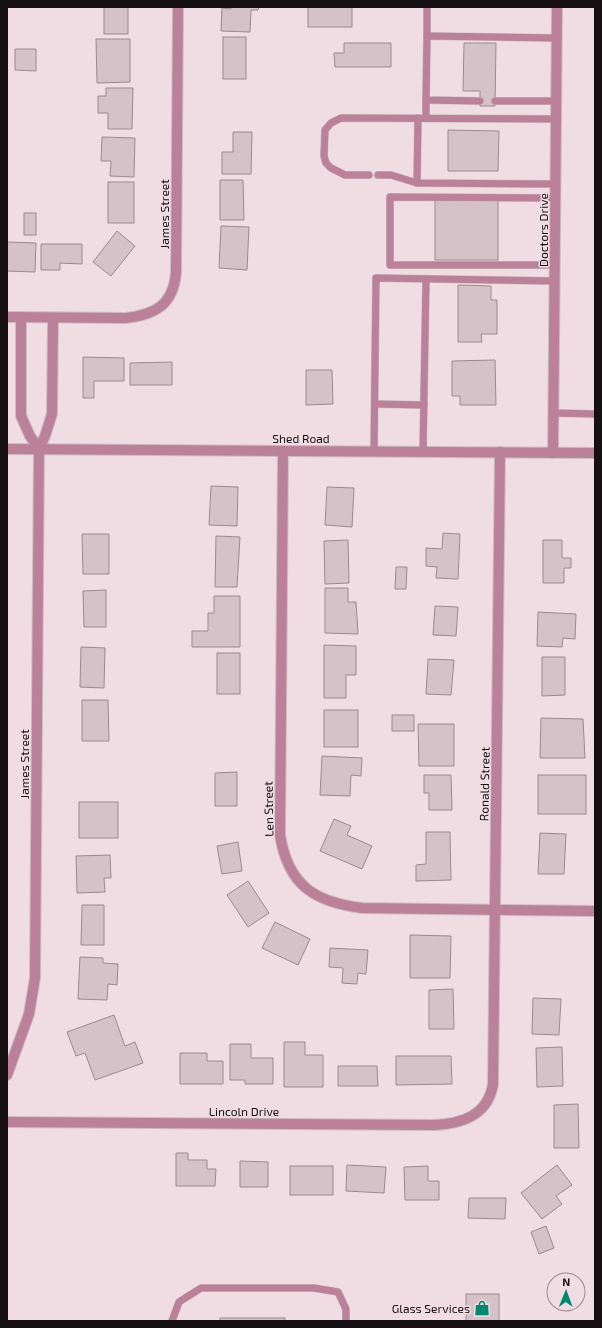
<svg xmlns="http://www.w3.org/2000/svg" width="602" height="1328" font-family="'Exo 2',sans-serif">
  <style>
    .building { fill: #d5c2c9; stroke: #9b8990 }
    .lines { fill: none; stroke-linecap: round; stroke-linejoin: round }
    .service-casing { stroke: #cdbcc2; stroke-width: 8 }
    .minor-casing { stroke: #cdbcc2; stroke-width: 12 }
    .service { stroke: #ba8199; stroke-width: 7 }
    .minor { stroke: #ba8199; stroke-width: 10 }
    .labels { text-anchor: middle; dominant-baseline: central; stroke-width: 3; stroke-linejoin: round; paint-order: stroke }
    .street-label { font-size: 12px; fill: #161012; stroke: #f0dde4 }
    .poi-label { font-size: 12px; fill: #161012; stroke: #f0dde4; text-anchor: end }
  </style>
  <rect width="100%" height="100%" fill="#f0dde4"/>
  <g class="building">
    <rect x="104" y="7" width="24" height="27"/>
    <polygon points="231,7 259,7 258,10 251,10 250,32 221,31 222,8 231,9"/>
    <rect x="308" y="7" width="44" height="20"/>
    <rect x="223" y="37" width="23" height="42"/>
    <polygon points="96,39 130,39 130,82 97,83"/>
    <polygon points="344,43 391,43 391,67 335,67 334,53 344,53"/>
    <polygon points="464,43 496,43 495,106 480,106 480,91 463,91"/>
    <polygon points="15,49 36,49 36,71 15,70"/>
    <polygon points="106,88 133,88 132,129 108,129 108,113 98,113 98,96 106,96"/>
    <polygon points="448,130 499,131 498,171 448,171"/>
    <polygon points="233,132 252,132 251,174 222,174 222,152 233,152"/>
    <polygon points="102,137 135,138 134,177 110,176 111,161 101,161"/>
    <polygon points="220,180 243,180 244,220 220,220"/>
    <rect x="108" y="182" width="26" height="41"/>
    <rect x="435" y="200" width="63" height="60"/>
    <rect x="24" y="213" width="12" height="22"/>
    <polygon points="221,226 249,227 247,270 219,268"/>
    <polygon points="117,231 135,246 111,276 93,262"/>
    <polygon points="7,242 36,243 35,272 7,271"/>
    <polygon points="41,244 82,244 82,264 60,263 60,270 41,270"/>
    <polygon points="458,285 491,286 491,300 497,300 497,334 481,334 482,342 458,342"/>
    <polygon points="83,357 124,358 124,381 94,381 94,398 83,398"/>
    <polygon points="495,360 496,405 460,405 460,396 452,396 452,361"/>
    <polygon points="172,362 172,385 130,385 130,363"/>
    <polygon points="306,370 332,370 333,404 306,405"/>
    <polygon points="211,486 238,487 237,526 209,525"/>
    <polygon points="327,487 354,488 352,527 325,525"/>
    <polygon points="443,533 460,534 458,579 436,578 437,567 426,566 426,548 442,549"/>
    <polygon points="82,534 109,534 109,574 83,574"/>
    <polygon points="216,536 240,537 237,587 215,587"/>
    <polygon points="348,540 349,583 325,584 324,541"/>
    <polygon points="543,540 562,540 562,558 571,558 571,568 564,568 564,583 543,583"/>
    <polygon points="396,567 407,567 406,589 395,589"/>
    <polygon points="325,588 348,588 348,602 356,602 358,634 325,633"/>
    <polygon points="106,590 106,627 84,627 83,591"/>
    <polygon points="214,596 240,596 240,647 192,647 192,631 208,631 208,613 214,613"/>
    <polygon points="435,606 458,607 456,636 433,635"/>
    <polygon points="538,612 576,614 575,639 563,638 562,647 537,646"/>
    <polygon points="324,645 356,646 356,675 346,675 346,698 324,698"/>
    <polygon points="81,647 105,648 104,688 80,687"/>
    <rect x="217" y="653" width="23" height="41"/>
    <polygon points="542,657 565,657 565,695 542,696"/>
    <polygon points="428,659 454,660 451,695 426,694"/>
    <polygon points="82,700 108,700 109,741 82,741"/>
    <rect x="324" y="710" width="34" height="37"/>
    <rect x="392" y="715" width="22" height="16"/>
    <polygon points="541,718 583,719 585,758 540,758"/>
    <polygon points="418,724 454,724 454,766 419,766"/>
    <polygon points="322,756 362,758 361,776 351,775 350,796 320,795"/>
    <polygon points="237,772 237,806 215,806 215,773"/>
    <polygon points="424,775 451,775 452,810 429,810 429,793 424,793"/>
    <rect x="538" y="775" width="48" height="39"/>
    <rect x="79" y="802" width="39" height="36"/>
    <polygon points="334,819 351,826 347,835 372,846 362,869 320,851"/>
    <polygon points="426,832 450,832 451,880 416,881 416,865 426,864"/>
    <polygon points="540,833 566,834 564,874 538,874"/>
    <polygon points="238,842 242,871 222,874 217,846"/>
    <polygon points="110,855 111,878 104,878 105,892 77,893 76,856"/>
    <polygon points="248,881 269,913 248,927 227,895"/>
    <polygon points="82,905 104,905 104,945 81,945"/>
    <polygon points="275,922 310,939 298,965 262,948"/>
    <polygon points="410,935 451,936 450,978 410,978"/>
    <polygon points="330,948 368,950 366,974 358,973 357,984 342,983 343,968 329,967"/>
    <polygon points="80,957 103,958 103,963 118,964 117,985 108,984 107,1000 78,999"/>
    <polygon points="453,989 454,1029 429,1029 429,990"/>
    <polygon points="533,998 561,999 559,1035 532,1034"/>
    <polygon points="114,1015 125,1046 135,1042 143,1063 95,1080 85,1053 76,1056 67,1032"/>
    <polygon points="284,1042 305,1042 305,1055 323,1055 323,1087 284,1087"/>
    <polygon points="230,1044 251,1044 251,1058 273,1058 273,1084 245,1084 245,1080 230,1080"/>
    <polygon points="562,1047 563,1086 537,1087 536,1048"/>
    <polygon points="180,1053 207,1053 207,1061 223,1061 223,1084 180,1084"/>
    <polygon points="396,1056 451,1056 452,1084 396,1085"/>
    <polygon points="338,1066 377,1066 378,1086 338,1086"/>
    <polygon points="578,1104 579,1148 554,1148 554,1105"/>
    <polygon points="176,1153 188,1153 188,1160 207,1160 207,1169 216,1169 215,1186 176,1186"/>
    <polygon points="240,1161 268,1162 268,1187 240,1187"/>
    <polygon points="347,1165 386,1167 384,1193 346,1191"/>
    <polygon points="557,1165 572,1185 556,1196 562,1204 542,1219 521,1193"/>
    <rect x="290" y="1166" width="43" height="29"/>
    <polygon points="428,1166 428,1181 439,1181 439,1200 405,1200 404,1167"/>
    <polygon points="469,1198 506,1198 505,1219 468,1218"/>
    <polygon points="546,1226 554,1248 539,1254 531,1232"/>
    <rect x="466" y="1294" width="33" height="27"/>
    <rect x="220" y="1318" width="65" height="3"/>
  </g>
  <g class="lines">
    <defs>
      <g id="service">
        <polyline points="427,36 427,7"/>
        <polyline points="480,101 426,100 427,36 557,38"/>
        <polyline points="495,101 557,101"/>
        <polyline points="426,118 426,100"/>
        <polyline points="369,175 345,175 331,168 326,163 324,156 325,130 331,123 341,118 557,119"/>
        <polyline points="378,175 391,175 417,183 556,184"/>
        <polyline points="417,183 418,118"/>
        <polyline points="555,265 390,265 390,197 556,198"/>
        <polyline points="375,404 424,405"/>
        <polyline points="554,413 595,414"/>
        <polyline points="374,451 376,278 555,281"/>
        <polyline points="423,452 426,279"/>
        <polyline points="172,1321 179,1302 201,1288 314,1288 338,1292 346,1309 346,1321"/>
      </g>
      <g id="minor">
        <path d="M7,317L125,318C155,315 173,305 176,273L178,7"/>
        <polyline points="21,317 21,416 30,436 39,449"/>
        <polyline points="7,449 595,453"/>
        <path d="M283,451L280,835C288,885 314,902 362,908L595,911"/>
        <polyline points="553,453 557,7"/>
        <polyline points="7,1075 29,1014 35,978 39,449 45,436 52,414 53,318"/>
        <path d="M7,1122L433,1125C461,1124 488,1116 493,1084L500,452"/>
      </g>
    </defs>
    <use href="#service" class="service-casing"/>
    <use href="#minor" class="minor-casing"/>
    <use href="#service" class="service"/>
    <use href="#minor" class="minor"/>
  </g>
  <defs>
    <symbol id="shop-bare" viewBox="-9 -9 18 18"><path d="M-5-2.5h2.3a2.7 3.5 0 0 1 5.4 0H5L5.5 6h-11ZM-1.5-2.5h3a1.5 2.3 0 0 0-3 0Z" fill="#01886d" stroke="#f0dde4" stroke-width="2.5" paint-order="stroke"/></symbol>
  </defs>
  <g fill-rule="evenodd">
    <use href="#shop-bare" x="471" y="1297" width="22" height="22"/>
  </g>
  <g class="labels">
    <g class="street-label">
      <text transform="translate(164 214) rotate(-90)">James Street</text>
      <text transform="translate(543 230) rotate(-90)">Doctors Drive</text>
      <text x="301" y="438">Shed Road</text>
      <text transform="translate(24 764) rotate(-90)">James Street</text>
      <text transform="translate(484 784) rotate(-89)">Ronald Street</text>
      <text transform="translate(268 809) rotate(-91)">Len Street</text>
      <text x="244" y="1111">Lincoln Drive</text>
    </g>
    <g class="poi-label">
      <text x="470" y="1308">Glass Services</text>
    </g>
  </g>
  <rect width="602" height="1328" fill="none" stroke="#161012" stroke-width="16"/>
  <g transform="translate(566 1292) rotate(1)"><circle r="19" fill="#f0dde4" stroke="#998b90"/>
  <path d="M0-3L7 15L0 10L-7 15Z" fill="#01886d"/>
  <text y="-6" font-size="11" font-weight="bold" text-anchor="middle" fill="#161012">N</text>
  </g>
</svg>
